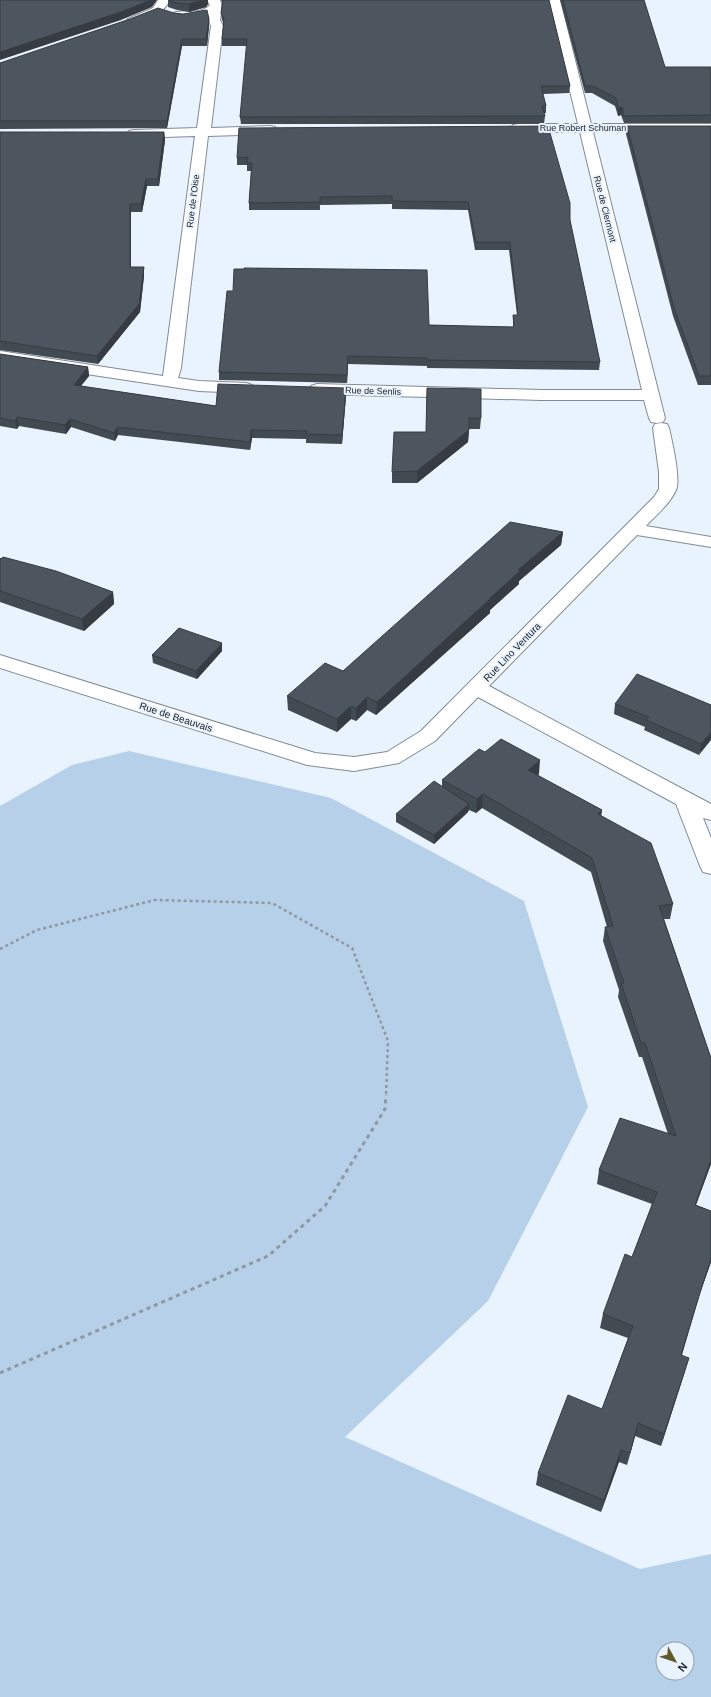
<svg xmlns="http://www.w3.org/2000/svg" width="711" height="1697" font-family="Arial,sans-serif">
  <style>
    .green { fill: #b6d0ea; fill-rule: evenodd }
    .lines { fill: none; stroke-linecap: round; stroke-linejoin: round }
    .minor-casing { stroke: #828b95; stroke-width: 2 }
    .secondary-casing { stroke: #828b95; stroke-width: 2 }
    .path-far1 { stroke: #8f979f; stroke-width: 2.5; stroke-dasharray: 3 3; stroke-linecap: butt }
    .path { stroke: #8f979f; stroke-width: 3; stroke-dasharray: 4 4; stroke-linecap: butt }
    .minor { fill: #fff; fill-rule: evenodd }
    .secondary { fill: #fff; fill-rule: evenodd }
    .wall { fill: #424a52 }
    .shaded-wall { fill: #363c42 }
    .building { fill: #4d565f; stroke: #363c42 }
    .labels { text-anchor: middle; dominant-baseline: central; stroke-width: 4; stroke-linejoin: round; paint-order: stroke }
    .far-street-label { font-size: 9px; fill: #202428; stroke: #e9f3fe }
    .street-label { font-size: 10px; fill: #202428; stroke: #e9f3fe }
  </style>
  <rect width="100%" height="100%" fill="#e9f3fe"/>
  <path class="green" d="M129,751L331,798L524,901L588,1107L488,1301L345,1437L640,1569L711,1554V1697H0V806L72,765ZM663,1649H687V1673H663Z"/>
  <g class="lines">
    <defs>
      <g id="minor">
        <polygon points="548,0 560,0 591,124 711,124 711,132 593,132 665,418 663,422 657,423 651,422 649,418 644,400 541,400 317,394 311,392 309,389 311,386 317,384 541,390 642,390 580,132 518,132 513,131 511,128 513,125 518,124 578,124"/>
        <path d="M216,3L220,4L222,6L220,20L223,26L211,128L270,126L275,127L277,130L275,133L270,134L208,136L181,368L178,378L199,381L246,383L252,385L254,388L252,391L246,393L199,391L0,361V351L163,376L195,136L134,138L129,137L127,134L129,131L134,130L197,128L211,26C208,19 208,10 212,4Z"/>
        <path d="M661,423L667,424L669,428C672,441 681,479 676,490C670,504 656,515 646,526L711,537V547L637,535L489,686L711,804V820L703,818L711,838V874L703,872L700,866L676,804L478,697L435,741L399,763L354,771L307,765L0,668V655L315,753L354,757L387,752L421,731L654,497L659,489V472L653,428L655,424Z"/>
      </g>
      <g id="secondary">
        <polygon points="158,0 171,0 161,12 136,23 128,23 126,21 128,19 153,8"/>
        <path d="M207,0H220L222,6C212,20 189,21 173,17L171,15L173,13C186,9 199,16 210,5Z"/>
      </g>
    </defs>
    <use href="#minor" class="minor-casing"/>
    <use href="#secondary" class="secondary-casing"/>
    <polyline class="path-far1" points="0,949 37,930 155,900 272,903 352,948 388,1041 386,1096"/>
    <polyline class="path" points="0,1373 268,1256 325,1206 385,1109 386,1095"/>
    <use href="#minor" class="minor"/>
    <use href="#secondary" class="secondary"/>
  </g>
  <g class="wall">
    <polygon points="168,0 208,0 208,4 206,7 189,12 177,10 168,7"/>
    <polygon points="221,0 549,0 570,86 569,93 543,94 546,106 546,113 544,113 545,116 544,124 241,124 240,117 247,46 222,46 222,39 224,24 222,20 221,13 222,2"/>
    <polygon points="560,0 644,0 665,67 711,67 711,123 624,123 621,115 618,116 615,106 592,93 585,93"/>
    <polygon points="174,13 209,19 209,26 207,46 182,46 167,128 0,129 0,63"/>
    <polygon points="627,126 711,126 711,385 698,385 673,316 626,134"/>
    <polygon points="239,128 570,220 600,362 599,370 427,368 427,366 348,364 347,383 219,380 219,372 429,325 513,327 513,315 517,315 509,250 475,250 468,210 392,209 392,204 320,205 320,210 249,210 249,203 251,171 247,171 247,165 237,165 237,158"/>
    <polygon points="0,132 164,132 165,140 159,186 147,186 142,212 131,212 131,267 144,267 144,276 140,312 98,364 0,350"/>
    <polygon points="0,354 88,367 89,376 81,386 216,406 346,396 342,444 306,443 306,439 252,438 250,450 118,435 115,441 71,427 66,434 19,426 17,429 0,426"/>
    <polygon points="427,388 481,418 480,429 469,429 468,442 417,483 392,483 392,472 426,432"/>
    <polygon points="563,532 561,545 519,581 519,584 490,610 490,613 376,715 367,710 356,721 351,719 337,732 288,710 287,696 343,671"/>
    <polygon points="0,558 113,592 114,604 84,631 0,602"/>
    <polygon points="222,651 197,679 153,663 152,655"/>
    <polygon points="615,704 711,705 699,755 644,730 645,727 614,714"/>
    <polygon points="485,752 539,774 537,775 602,810 601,815 673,904 670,919 664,919 711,1058 711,1164 696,1205 711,1211 711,1262 699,1296 682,1355 685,1371 661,1446 635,1436 627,1465 619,1462 601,1512 536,1485 538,1473 602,1409 628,1338 600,1328 603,1314 632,1257 652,1204 597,1184 599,1170 668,1134 642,1057 639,1057 618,997 619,990 603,941 605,927 607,927 591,872 482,808 476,813 469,810 468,812 434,844 396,822 396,814 442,787 442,780"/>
  </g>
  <g class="shaded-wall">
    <polygon points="151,0 157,0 152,7 121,20 0,60 0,52"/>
    <polygon points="204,0 208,0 208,4 206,7 189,12 189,4"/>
    <polygon points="209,19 209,26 207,46 206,39"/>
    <polygon points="182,39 182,46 167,128 167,121"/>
    <polygon points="622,107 621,115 618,116 618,108"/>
    <polygon points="164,132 165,140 159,186 158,179"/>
    <polygon points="146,179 147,186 142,212 141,204"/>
    <polygon points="130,204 131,212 131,276 130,267"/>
    <polygon points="144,267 144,276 140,312 98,364 97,356"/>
    <polygon points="348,356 348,364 347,383 347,375"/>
    <polygon points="88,367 89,376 75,393 74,385"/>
    <polygon points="346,388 346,396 342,444 342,435"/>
    <polygon points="17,417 19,426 17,429 15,421"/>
    <polygon points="70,419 71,427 66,434 65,425"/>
    <polygon points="117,427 118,435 115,441 114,433"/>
    <polygon points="251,430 252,438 250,450 250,442"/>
    <polygon points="469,430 468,442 417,483 417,471"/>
    <polygon points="563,532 561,545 519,581 519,584 490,610 490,613 376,715 377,702 489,599 518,570"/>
    <polygon points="113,592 114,604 84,631 82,619"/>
    <polygon points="222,643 222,651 197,679 196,671"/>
    <polygon points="367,697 367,710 356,721 356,708"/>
    <polygon points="351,706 351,719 337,732 337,719"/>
    <polygon points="711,732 711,740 699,755 701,744"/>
    <polygon points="540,760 539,774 527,785 528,770"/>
    <polygon points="483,794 482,808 476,813 477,799"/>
    <polygon points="469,804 468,812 434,844 434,835"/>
    <polygon points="602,810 600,824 598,814"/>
    <polygon points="711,1160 711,1164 691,1218 695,1205"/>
    <polygon points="711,1259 711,1262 699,1296 678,1368 703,1283"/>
    <polygon points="689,1358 685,1371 661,1446 664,1434"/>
    <polygon points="638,1423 635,1436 627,1465 630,1453"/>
    <polygon points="621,1450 619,1462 601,1512 604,1500"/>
  </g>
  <g class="building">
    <polygon points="0,0 151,0 121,12 0,52"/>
    <polygon points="169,0 204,0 189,4 176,3"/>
    <polygon points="223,0 549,0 570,86 541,86 546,106 542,106 545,116 240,117 247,39 222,39 224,19 221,13"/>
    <polygon points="563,0 644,0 665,67 711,67 711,115 624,116 622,107 618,108 616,98 593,86 585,86"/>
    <polygon points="158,8 174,13 183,14 207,10 209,19 206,39 182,39 167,121 0,121 0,63 130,19"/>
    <polygon points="548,126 570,203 570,220 600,362 427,360 427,358 348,356 347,375 219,372 227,291 233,291 234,269 244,269 244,268 427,270 429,325 514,327 513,315 518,315 510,242 476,242 468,202 392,201 392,196 320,197 320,202 249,203 252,163 247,163 248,157 237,158 239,128"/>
    <polygon points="627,126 711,126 711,376 699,376 674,308"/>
    <polygon points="0,132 164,132 158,179 146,179 141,204 130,204 130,267 144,267 139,304 97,356 0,341"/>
    <polygon points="0,354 88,367 74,385 216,406 218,384 346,388 342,435 306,434 307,431 251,430 250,442 117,427 114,433 70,419 65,425 17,417 15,421 0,418"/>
    <polygon points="427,388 481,389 481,418 469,418 469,430 417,471 392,472 394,432 426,432"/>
    <polygon points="510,522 563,532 518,570 520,571 489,599 490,599 377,702 367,697 356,708 351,706 337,719 287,696 325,663 343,671"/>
    <polygon points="3,557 56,571 113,592 82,619 0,591 0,558 1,559"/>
    <polygon points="179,628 222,643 196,671 152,655"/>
    <polygon points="637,674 711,705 711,732 701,744 646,720 649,717 615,704"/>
    <polygon points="501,739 540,760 528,770 602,810 598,814 651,843 673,904 659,906 711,1058 711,1160 695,1205 711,1211 711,1259 703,1283 681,1355 689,1358 664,1434 638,1423 630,1453 621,1450 604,1500 538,1473 568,1395 602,1409 633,1326 603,1314 625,1254 632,1257 657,1192 599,1170 620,1118 676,1136 645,1043 641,1043 621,983 624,983 605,927 613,926 592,858 483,794 477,799 442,780 479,749 485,752"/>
    <polygon points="434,781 469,804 434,835 396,814"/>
  </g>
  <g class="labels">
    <g class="far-street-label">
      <text x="583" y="128">Rue Robert Schuman</text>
      <text transform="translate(193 201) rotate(-83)">Rue de l'Oise</text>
      <text transform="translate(605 209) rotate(76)">Rue de Clermont</text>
      <text transform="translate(373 391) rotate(2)">Rue de Senlis</text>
    </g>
    <g class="street-label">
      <text transform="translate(512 652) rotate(-46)">Rue Lino Ventura</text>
      <text transform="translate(176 717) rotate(18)">Rue de Beauvais</text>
    </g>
  </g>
  <g transform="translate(675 1661) rotate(130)"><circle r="19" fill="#e9f3fe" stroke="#99a0a8"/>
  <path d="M0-3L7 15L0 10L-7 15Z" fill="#635926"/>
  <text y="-6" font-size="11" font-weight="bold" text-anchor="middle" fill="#202428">N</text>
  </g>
</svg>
